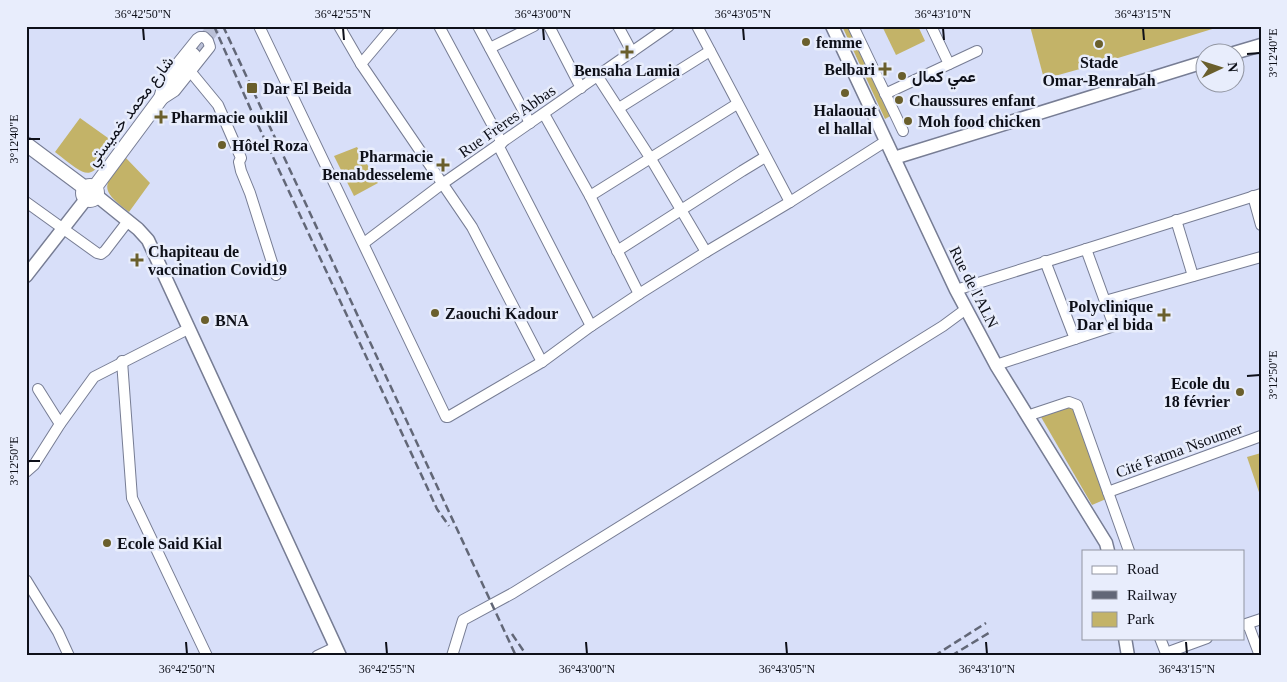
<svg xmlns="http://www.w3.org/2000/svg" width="1287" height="682" font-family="'Times New Roman',Vazirmatn,serif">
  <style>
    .green { fill: #c3b368 }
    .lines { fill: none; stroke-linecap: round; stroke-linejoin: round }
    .secondary-tunnel { stroke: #bac0d7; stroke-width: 14; stroke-dasharray: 14 7; stroke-linecap: butt }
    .minor-casing { stroke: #777d94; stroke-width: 12 }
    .tertiary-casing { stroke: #777d94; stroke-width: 15 }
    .secondary-casing { stroke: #777d94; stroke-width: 16 }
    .minor { stroke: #fff; stroke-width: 10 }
    .tertiary { stroke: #fff; stroke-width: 12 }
    .secondary { stroke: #fff; stroke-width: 14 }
    .rail { stroke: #626777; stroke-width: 2.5; stroke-dasharray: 8 4; stroke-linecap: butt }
    .ticks { fill: none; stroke: #0e1019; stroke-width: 2 }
    .poi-dot { fill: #6a5f2c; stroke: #e8edfc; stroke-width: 2 }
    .labels { text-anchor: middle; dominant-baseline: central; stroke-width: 5; stroke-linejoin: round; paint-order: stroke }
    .poi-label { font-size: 16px; font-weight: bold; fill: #0e1019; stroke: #e8edfc; text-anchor: start }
    .street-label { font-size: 16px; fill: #0e1019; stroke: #e8edfc }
    .neatline { fill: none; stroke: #0e1019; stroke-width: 2 }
    .ticks-label { font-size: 12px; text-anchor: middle; fill: #0e1019 }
  </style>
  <rect width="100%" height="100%" fill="#d8dff9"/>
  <g class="green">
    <polygon points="842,26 850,26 892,115 885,119"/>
    <polygon points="882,26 918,26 925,41 896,55"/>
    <polygon points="1030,26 1222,26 1105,62 1044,79"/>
    <path d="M80,118L115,143C89,181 92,181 55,152Z"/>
    <polygon points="357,147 378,183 354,196 334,156"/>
    <path d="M126,158L150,183L129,212C98,188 103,186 126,158Z"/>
    <polygon points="1067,408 1072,408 1075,411 1106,499 1092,505 1041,417"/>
    <polygon points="1261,453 1261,498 1247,457"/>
  </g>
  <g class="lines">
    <polyline class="secondary-tunnel" points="193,55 215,26"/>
    <defs>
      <g id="minor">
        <polyline points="259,26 446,417 448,417 542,362 591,326 639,294 706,252 790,202 886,141"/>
        <polyline points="339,26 361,64"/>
        <polyline points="393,26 361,64 472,227 542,362"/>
        <polyline points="439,26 502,143"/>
        <polyline points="478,26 530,123"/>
        <polyline points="549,26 581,88"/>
        <polyline points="618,26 632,52"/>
        <polyline points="697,26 790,202"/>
        <polyline points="853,26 903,131"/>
        <polyline points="931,26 949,64"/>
        <polygon points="200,37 204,37 208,41 210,47 175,91 158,102 164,80 197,39"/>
        <polyline points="490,48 534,26"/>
        <polyline points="190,71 218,105 238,151 241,158 239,162 241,171 250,193 276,275"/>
        <polyline points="598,77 651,159 706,252"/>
        <polyline points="885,94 977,51"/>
        <polyline points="619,108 710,51"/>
        <polyline points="544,114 590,196 639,294"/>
        <polyline points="498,145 591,326"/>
        <polyline points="590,196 737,104"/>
        <polyline points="1253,196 1261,225"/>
        <polyline points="26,202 97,253 101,254 105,251 128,221"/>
        <polyline points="1176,220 1193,276"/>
        <polyline points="364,243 442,184 669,26"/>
        <polyline points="617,251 742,171 765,157"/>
        <polyline points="1045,261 1075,339"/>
        <polyline points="956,290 1261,194"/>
        <polyline points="1105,301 1261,257"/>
        <polyline points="122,361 132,498 207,656"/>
        <polyline points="996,365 1114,326 1086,249"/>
        <polyline points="38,389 60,424"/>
        <polyline points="1027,416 1069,402 1077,405 1129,551"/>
        <polyline points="26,472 34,465 60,424 94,377 188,329"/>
        <polyline points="1108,492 1261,436"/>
        <polyline points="26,580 58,632 69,656"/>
        <polyline points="1248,624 1260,656"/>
        <polyline points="1243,625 1261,619"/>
        <polyline points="1160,638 1167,656"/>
        <polyline points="1166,653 1207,638"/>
        <polyline points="317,656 336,647"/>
        <polyline points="452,656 463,620 513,593 943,326 966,309"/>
      </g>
      <g id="tertiary">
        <polyline points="832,26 956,290 996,365 1106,543 1108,551"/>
        <polyline points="1234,53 1261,45"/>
        <polyline points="894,158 1204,62"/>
        <polyline points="97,196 138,229 148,240 340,656"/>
        <polyline points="26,276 86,199"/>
        <polyline points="1125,638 1128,656"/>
      </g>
      <g id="secondary">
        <polyline points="26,144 85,188"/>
        <circle cx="90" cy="193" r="7"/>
        <polyline points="95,187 193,55"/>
      </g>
    </defs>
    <use href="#minor" class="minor-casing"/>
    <use href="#tertiary" class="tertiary-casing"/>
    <use href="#secondary" class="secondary-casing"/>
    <use href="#minor" class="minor"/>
    <use href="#tertiary" class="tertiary"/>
    <use href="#secondary" class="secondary"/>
    <g class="rail">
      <polyline points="214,26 251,110 427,487 437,509 449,526"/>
      <polyline points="223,26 516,656"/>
      <polyline points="512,634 527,656"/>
      <polyline points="934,656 986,623"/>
      <polyline points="951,656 992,631"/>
    </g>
  </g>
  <path class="ticks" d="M143,28L144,40M343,28L344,40M543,28L544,40M743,28L744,40M943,28L944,40M1143,28L1144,40M1247,54L1260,53M28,139H40M1247,376L1260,375M28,461H40M186,642L187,654M386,642L387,654M586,642L587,654M786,642L787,654M986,642L987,654M1186,642L1187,654"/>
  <g class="poi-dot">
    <circle cx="806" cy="42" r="5"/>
    <circle cx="1099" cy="44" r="5"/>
    <path d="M624.5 44.5h5v5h5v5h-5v5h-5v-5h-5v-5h5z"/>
    <path d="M882.5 61.5h5v5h5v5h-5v5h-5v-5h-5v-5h5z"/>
    <circle cx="902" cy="76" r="5"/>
    <rect x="246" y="82" width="12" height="12" rx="2.5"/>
    <circle cx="845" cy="93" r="5"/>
    <circle cx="899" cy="100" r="5"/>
    <path d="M158.5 109.5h5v5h5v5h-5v5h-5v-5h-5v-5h5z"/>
    <circle cx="908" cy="121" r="5"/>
    <circle cx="222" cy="145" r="5"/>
    <path d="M440.5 157.5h5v5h5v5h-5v5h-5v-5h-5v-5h5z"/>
    <path d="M134.5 252.5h5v5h5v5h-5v5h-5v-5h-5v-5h5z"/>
    <circle cx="435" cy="313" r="5"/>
    <path d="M1161.5 307.5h5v5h5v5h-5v5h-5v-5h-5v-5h5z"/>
    <circle cx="205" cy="320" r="5"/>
    <circle cx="1240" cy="392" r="5"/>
    <circle cx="107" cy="543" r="5"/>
  </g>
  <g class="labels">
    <g class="poi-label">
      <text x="816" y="42">femme</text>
      <text x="1099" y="62" text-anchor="middle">Stade<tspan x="1099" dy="18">Omar-Benrabah</tspan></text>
      <text x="875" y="69" text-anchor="end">Belbari</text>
      <text x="627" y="70" text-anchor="middle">Bensaha Lamia</text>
      <text x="912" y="76">عمي كمال</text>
      <text x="263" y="88">Dar El Beida</text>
      <text x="909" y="100">Chaussures enfant</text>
      <text x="845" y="110" text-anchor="middle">Halaouat<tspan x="845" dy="18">el hallal</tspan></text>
      <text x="171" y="117">Pharmacie ouklil</text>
      <text x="918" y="121">Moh food chicken</text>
      <text x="232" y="145">Hôtel Roza</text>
      <text x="433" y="156" text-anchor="end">Pharmacie<tspan x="433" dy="18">Benabdesseleme</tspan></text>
      <text x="148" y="251">Chapiteau de<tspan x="148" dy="18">vaccination Covid19</tspan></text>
      <text x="1153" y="306" text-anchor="end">Polyclinique<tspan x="1153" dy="18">Dar el bida</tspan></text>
      <text x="445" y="313">Zaouchi Kadour</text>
      <text x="215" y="320">BNA</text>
      <text x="1230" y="383" text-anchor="end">Ecole du<tspan x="1230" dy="18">18 février</tspan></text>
      <text x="117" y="543">Ecole Said Kial</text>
    </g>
    <g class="street-label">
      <text transform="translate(130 111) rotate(-53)">شارع محمد خميستي</text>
      <text transform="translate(507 121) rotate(-35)">Rue Frères Abbas</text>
      <text transform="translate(974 287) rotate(63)">Rue de l'ALN</text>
      <text transform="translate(1179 450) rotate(-20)">Cité Fatma Nsoumer</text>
    </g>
  </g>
  <rect width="1287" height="682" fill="none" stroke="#e8edfc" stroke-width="55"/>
  <rect x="1082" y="550" width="162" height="90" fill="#e8edfc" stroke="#9195a1"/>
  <rect x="1092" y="566" width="25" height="8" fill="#ffffff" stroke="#9195a1"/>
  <text x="1127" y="574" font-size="15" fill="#0e1019">Road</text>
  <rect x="1092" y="591" width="25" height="8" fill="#626777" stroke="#9195a1"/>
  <text x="1127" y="600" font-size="15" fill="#0e1019">Railway</text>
  <rect x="1092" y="612" width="25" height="15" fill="#c3b368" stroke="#9195a1"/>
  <text x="1127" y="624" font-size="15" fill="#0e1019">Park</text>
  <g transform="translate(1220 68) rotate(86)"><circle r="24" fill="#e8edfc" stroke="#9195a1"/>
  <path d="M0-4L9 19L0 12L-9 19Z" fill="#6a5f2c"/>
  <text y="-8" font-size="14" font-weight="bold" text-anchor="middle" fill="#0e1019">N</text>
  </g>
  <rect x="28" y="28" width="1232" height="626" class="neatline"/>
  <g class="ticks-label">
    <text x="143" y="18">36°42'50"N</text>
    <text x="343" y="18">36°42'55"N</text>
    <text x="543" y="18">36°43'00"N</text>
    <text x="743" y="18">36°43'05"N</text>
    <text x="943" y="18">36°43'10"N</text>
    <text x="1143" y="18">36°43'15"N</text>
    <text transform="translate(1273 53) rotate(-90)" y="4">3°12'40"E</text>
    <text transform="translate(14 139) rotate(-90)" y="4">3°12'40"E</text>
    <text transform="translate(1273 375) rotate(-90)" y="4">3°12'50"E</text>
    <text transform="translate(14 461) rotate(-90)" y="4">3°12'50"E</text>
    <text x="187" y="673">36°42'50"N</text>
    <text x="387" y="673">36°42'55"N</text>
    <text x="587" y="673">36°43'00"N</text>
    <text x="787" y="673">36°43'05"N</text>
    <text x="987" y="673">36°43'10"N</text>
    <text x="1187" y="673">36°43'15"N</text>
  </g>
</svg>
